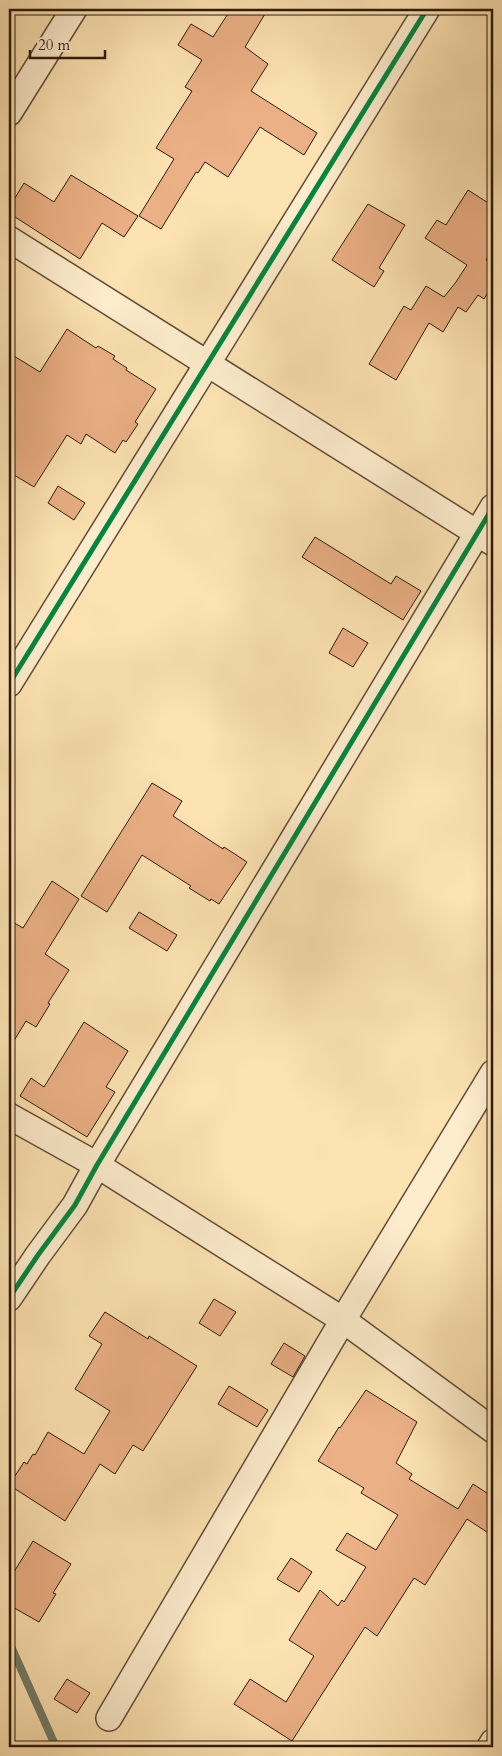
<svg xmlns="http://www.w3.org/2000/svg" width="502" height="1756" font-family="Cardo,serif">
  <style>
    .lines { fill: none; stroke-linecap: round; stroke-linejoin: round }
    .stream { stroke: #727d69; stroke-width: 8 }
    .building { fill: #ebb085; stroke: #2d190d }
    .minor-casing { stroke: #614c36; stroke-width: 28 }
    .minor { stroke: #feedcd; stroke-width: 25 }
    .cycleway-casing { stroke: #feedcd; stroke-width: 8 }
    .cycleway { stroke: #00873e; stroke-width: 5 }
  </style>
  <rect width="100%" height="100%" fill="#fde3b2"/>
  <filter id="stains"><feTurbulence type="fractalNoise" baseFrequency=".004" numOctaves="4"/><feColorMatrix values="0 0 0 0 .2 0 0 0 0 .09 0 0 0 0 .02 0 0 0 .5 -.17"/></filter>
  <radialGradient id="worn" r=".72"><stop offset=".6" stop-color="#630" stop-opacity="0"/><stop offset="1" stop-color="#630" stop-opacity=".3"/></radialGradient>
  <g class="lines">
    <polyline class="stream" points="9,1642 56,1747"/>
  </g>
  <g class="building">
    <polygon points="231,9 268,9 245,47 268,64 251,91 317,133 304,155 260,127 228,177 205,162 198,173 196,172 161,229 139,216 174,159 156,148 192,91 185,87 202,60 178,45 191,24 213,37"/>
    <polygon points="71,175 138,216 124,237 102,223 80,259 9,213 9,208 24,183 54,202"/>
    <polygon points="468,190 493,206 493,248 486,260 493,265 493,284 484,299 478,295 466,312 458,307 443,332 429,323 396,380 369,364 404,306 411,310 426,286 444,297 456,282 467,265 425,238 437,220 446,225"/>
    <polygon points="368,204 405,225 379,268 384,271 374,287 332,260"/>
    <polygon points="67,329 96,348 98,346 115,356 113,359 127,368 126,370 156,389 135,422 138,424 126,442 123,440 115,453 86,434 81,444 67,435 34,487 9,472 9,353 40,372"/>
    <polygon points="58,486 85,503 74,520 48,503"/>
    <polygon points="315,537 391,584 396,576 421,591 403,620 302,557"/>
    <polygon points="343,628 368,643 353,667 329,653"/>
    <polygon points="152,783 182,801 173,816 223,849 224,847 247,862 219,904 211,899 210,901 189,888 191,886 142,855 107,912 81,896"/>
    <polygon points="52,881 79,899 45,954 69,970 48,1003 50,1004 36,1027 26,1021 9,1049 9,920 23,928"/>
    <polygon points="139,912 177,935 167,951 129,928"/>
    <polygon points="84,1022 128,1051 106,1087 115,1092 87,1137 20,1096 31,1078 44,1087"/>
    <polygon points="214,1299 236,1312 220,1336 199,1323"/>
    <polygon points="105,1312 148,1339 149,1336 197,1366 143,1451 133,1445 115,1474 100,1464 65,1521 9,1485 24,1462 27,1464 33,1454 35,1455 48,1432 84,1454 110,1411 75,1389 102,1344 89,1336"/>
    <polygon points="284,1343 305,1356 293,1377 271,1364"/>
    <polygon points="229,1386 268,1410 257,1427 218,1404"/>
    <polygon points="366,1390 417,1422 396,1463 412,1474 409,1479 458,1509 473,1484 493,1497 493,1536 467,1519 425,1585 414,1578 377,1636 365,1627 292,1741 234,1704 250,1679 286,1702 314,1656 289,1640 320,1590 338,1606 342,1600 344,1602 366,1567 336,1550 347,1533 376,1550 398,1515 361,1493 364,1488 318,1461 339,1427 340,1428"/>
    <polygon points="33,1541 71,1564 53,1593 56,1594 39,1622 9,1605 9,1580"/>
    <polygon points="291,1558 312,1572 299,1592 277,1579"/>
    <polygon points="67,1679 90,1693 77,1713 54,1699"/>
  </g>
  <g class="lines">
    <defs>
      <g id="minor">
        <polyline points="9,113 74,9"/>
        <polyline points="9,239 493,543"/>
        <polyline points="9,684 427,9"/>
        <polyline points="9,1116 97,1165 343,1320 493,1430"/>
        <polyline points="9,1298 38,1255 75,1205 97,1165 493,507"/>
        <polyline points="109,1718 343,1320 493,1073"/>
        <polyline points="490,1747 493,1742"/>
      </g>
    </defs>
    <use href="#minor" class="minor-casing"/>
    <use href="#minor" class="minor"/>
    <defs>
      <g id="cycleway">
        <polyline points="9,684 427,9"/>
        <polyline points="9,1298 38,1255 75,1205 97,1165 493,507"/>
      </g>
    </defs>
    <use href="#cycleway" class="cycleway-casing"/>
    <use href="#cycleway" class="cycleway"/>
  </g>
  <rect width="502" height="1756" fill="none" stroke="#fde3b2" stroke-width="30"/>
  <rect x="10" y="10" width="482" height="1736" fill="none" stroke="#2d190d" stroke-width="2.5"/>
  <rect x="15" y="15" width="472" height="1726" fill="none" stroke="#2d190d"/>
  <path d="M30 50v8h75v-8" fill="none" stroke="#2d190d" stroke-width="2.5"/>
  <text x="38" y="50" font-size="15" fill="#2d190d" stroke="#feedcd" stroke-width="4" paint-order="stroke">20 m</text>
  <rect width="100%" height="100%" filter="url(#stains)"/>
  <rect width="100%" height="100%" fill="url(#worn)"/>
</svg>
